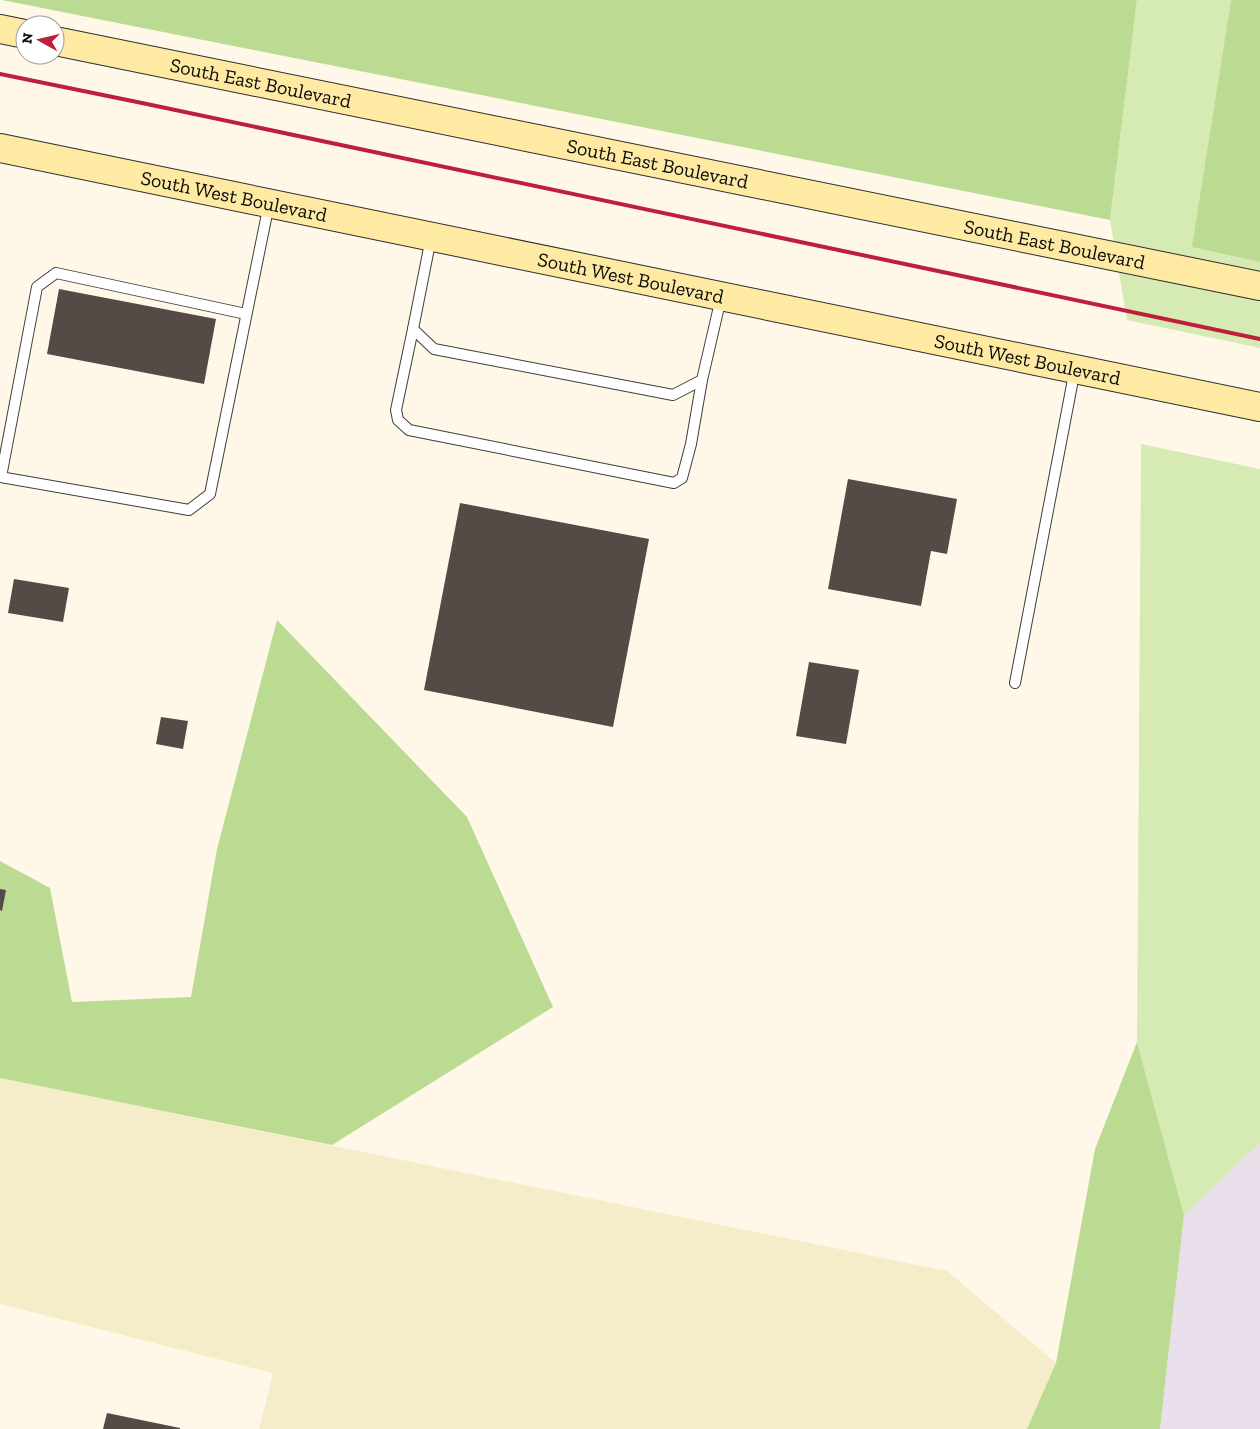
<svg xmlns="http://www.w3.org/2000/svg" width="1260" height="1429" font-family="'Zilla Slab',serif">
  <style>
    .industrial { fill: #e8dfeb }
    .farmland { fill: #f5ecc9 }
    .green { fill: #d6eab3 }
    .forest { fill: #bcdb92 }
    .building { fill: #544b47 }
    .lines { fill: none; stroke-linecap: round; stroke-linejoin: round }
    .service-casing { stroke: #3e3e3e; stroke-width: 12 }
    .secondary-casing { stroke: #2d2d2d; stroke-width: 30 }
    .service { stroke: #fff; stroke-width: 10 }
    .secondary { stroke: #ffeaa4; stroke-width: 28 }
    .rail { stroke: #be203b; stroke-width: 4 }
    .labels { text-anchor: middle; dominant-baseline: central; stroke-width: 5; stroke-linejoin: round; paint-order: stroke }
    .street-label { font-size: 20px; fill: #0b0b0b; stroke: #fff }
  </style>
  <rect width="100%" height="100%" fill="#fff8e9"/>
  <polygon class="industrial" points="1260,1143 1260,1429 1160,1429 1184,1215"/>
  <polygon class="farmland" points="0,1078 947,1271 1056,1363 1027,1429 259,1429 273,1373 0,1304"/>
  <g class="green">
    <polygon points="1137,0 1231,0 1193,247 1260,262 1260,348 1127,320 1110,220"/>
    <polygon points="1141,444 1260,469 1260,1143 1184,1215 1137,1042"/>
  </g>
  <g class="forest">
    <polygon points="2,0 1137,0 1110,220"/>
    <polygon points="1231,0 1260,0 1260,262 1192,247"/>
    <polygon points="277,620 467,817 553,1007 332,1145 0,1078 0,861 50,888 72,1002 191,997 217,849"/>
    <polygon points="1137,1042 1184,1215 1160,1429 1027,1429 1056,1363 1095,1149"/>
  </g>
  <g class="building">
    <polygon points="59,289 216,319 204,384 47,354"/>
    <polygon points="848,479 957,499 947,554 931,551 921,606 828,589"/>
    <polygon points="460,503 649,539 613,727 424,690"/>
    <polygon points="14,579 69,588 63,622 8,613"/>
    <polygon points="809,662 859,670 846,744 796,736"/>
    <polygon points="161,717 188,721 183,749 156,744"/>
    <polygon points="0,889 6,890 2,911 0,910"/>
    <polygon points="107,1413 180,1428 180,1429 103,1429"/>
  </g>
  <g class="lines">
    <defs>
      <g id="service">
        <polyline points="431,238 413,329 434,349 673,395 702,380 721,298"/>
        <polyline points="413,329 396,410 398,420 409,430 674,483 682,478 691,444 702,380"/>
        <polyline points="0,477 189,510 210,494 269,204"/>
        <polyline points="1,477 37,287 56,273 246,314"/>
        <polyline points="1015,683 1075,369"/>
      </g>
      <g id="secondary">
        <polyline points="0,29 25,34"/>
        <path id="s1" d="M55,41L1260,286"/>
        <path id="s2" d="M0,148L1260,407"/>
      </g>
    </defs>
    <use href="#service" class="service-casing"/>
    <use href="#secondary" class="secondary-casing"/>
    <use href="#service" class="service"/>
    <use href="#secondary" class="secondary"/>
    <polyline class="rail" points="0,74 142,103 1260,339"/>
  </g>
  <g class="labels">
    <g class="street-label">
      <text stroke="none"><textPath href="#s1" startOffset="210">South East Boulevard</textPath></text>
      <text stroke="none"><textPath href="#s1" startOffset="615">South East Boulevard</textPath></text>
      <text stroke="none"><textPath href="#s2" startOffset="239">South West Boulevard</textPath></text>
      <text stroke="none"><textPath href="#s1" startOffset="1020">South East Boulevard</textPath></text>
      <text stroke="none"><textPath href="#s2" startOffset="644">South West Boulevard</textPath></text>
      <text stroke="none"><textPath href="#s2" startOffset="1049">South West Boulevard</textPath></text>
    </g>
  </g>
  <g transform="translate(40 40) rotate(278)"><circle r="24" fill="#ffffff" stroke="#9d9d9d"/>
  <path d="M0-4L9 19L0 12L-9 19Z" fill="#be203b"/>
  <text y="-8" font-size="14" font-weight="bold" text-anchor="middle" fill="#0b0b0b">N</text>
  </g>
</svg>
